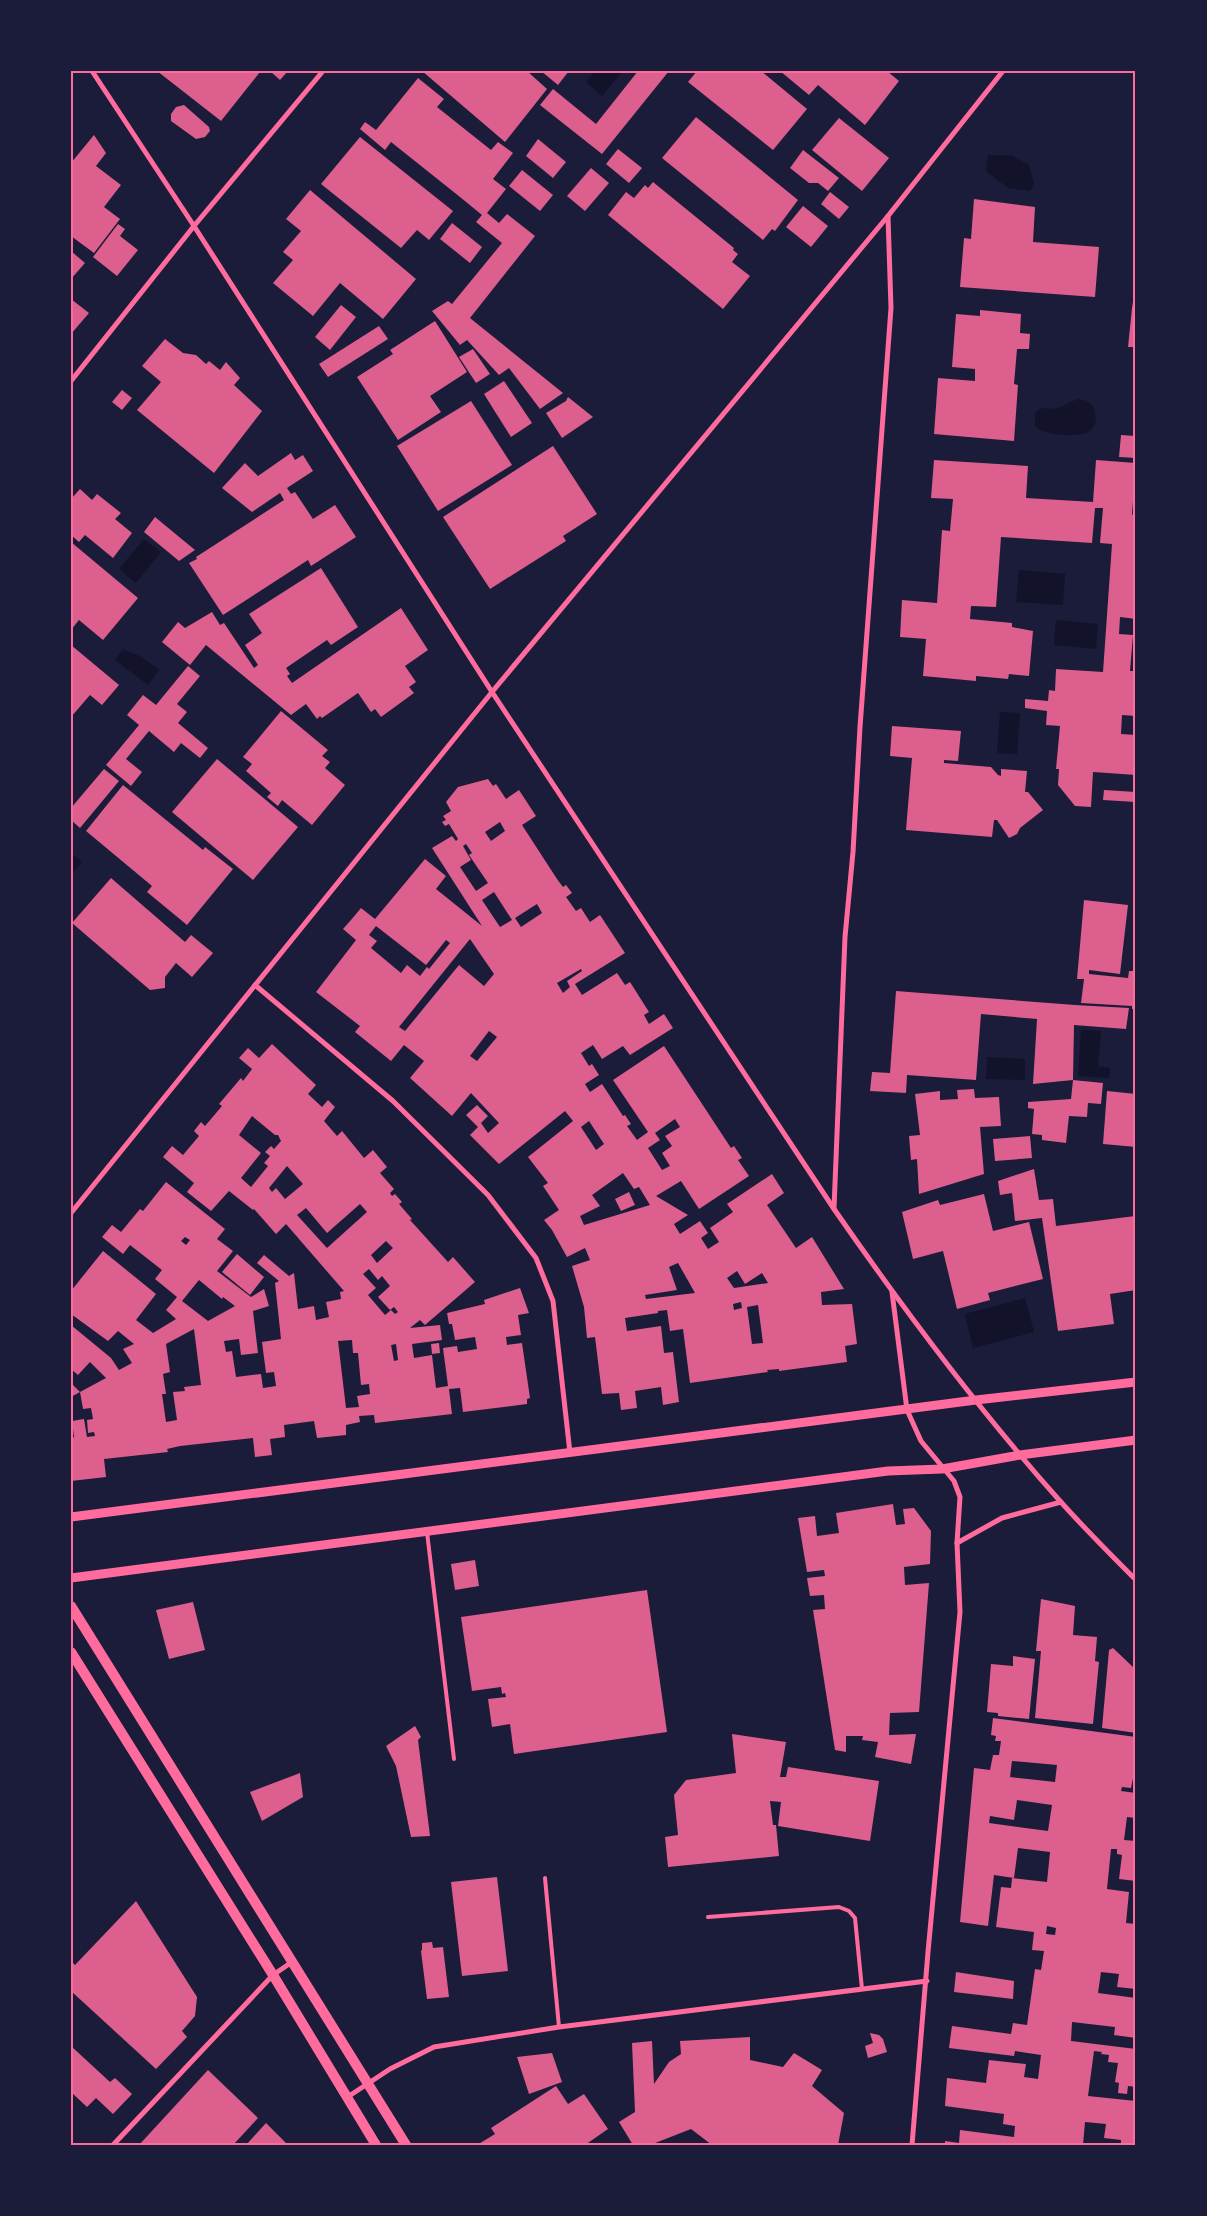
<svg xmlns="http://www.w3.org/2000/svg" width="1207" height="2216" font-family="'Noto Serif',serif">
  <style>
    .water { fill: #12122b }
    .building { fill: #dd5f8e; fill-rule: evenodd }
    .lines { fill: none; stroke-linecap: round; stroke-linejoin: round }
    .service { stroke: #ff6b9d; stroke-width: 4 }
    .minor { stroke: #ff6b9d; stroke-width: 5 }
    .tertiary { stroke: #ff6b9d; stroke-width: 9 }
    .secondary { stroke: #ff6b9d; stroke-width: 10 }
    .neatline { fill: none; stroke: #ff6b9d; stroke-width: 2 }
  </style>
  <rect width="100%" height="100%" fill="#1b1b3a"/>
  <g class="water">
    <polygon points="595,71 623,71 602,96 586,82"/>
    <polygon points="988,155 1011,155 1029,165 1034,184 1030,191 1008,188 986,171"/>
    <path d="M1078,399L1086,401L1094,407L1096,422C1093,427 1091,432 1085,433C1074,437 1042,435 1035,426V413C1043,404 1049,411 1058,408C1065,406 1071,401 1078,399Z"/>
    <polygon points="144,539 161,552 136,583 119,569"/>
    <polygon points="1019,570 1065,574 1063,605 1016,602"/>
    <polygon points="1056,620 1098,624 1096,649 1054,645"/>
    <polygon points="123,649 142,657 159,670 148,685 115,660"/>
    <polygon points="1000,712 1020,713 1017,754 997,753"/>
    <polygon points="71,853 82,862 71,875"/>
    <polygon points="1081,1030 1101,1031 1098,1066 1110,1068 1109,1078 1078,1076"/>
    <polygon points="987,1057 1025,1059 1025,1080 986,1079"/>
    <polygon points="1025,1298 1034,1332 973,1348 965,1314"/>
  </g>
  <g class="building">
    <polygon points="157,71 259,71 260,72 221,121"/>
    <polygon points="270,71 288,71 280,80"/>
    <polygon points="422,71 527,71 547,89 505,142"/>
    <polygon points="541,71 569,71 558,85"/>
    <polygon points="638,71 669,71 602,154 540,105 553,89 596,124"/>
    <polygon points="697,71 761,71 807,109 773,150 688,82"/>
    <polygon points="780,71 887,71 899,81 865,125 818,85 809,95"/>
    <polygon points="418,78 444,99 437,107 491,150 498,142 513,153 493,179 506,189 487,213 499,223 507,214 535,236 470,318 563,393 540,409 509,368 499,375 467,340 460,345 432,311 448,301 452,304 502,243 476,222 482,215 460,197 391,142 385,150 360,129 365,122 376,130"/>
    <polygon points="184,105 209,127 210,131 205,137 196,139 171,121 171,114 176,107"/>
    <polygon points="696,117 798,200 775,231 772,229 763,240 662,158"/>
    <polygon points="839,118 889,158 862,191 812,150"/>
    <polygon points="94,135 106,153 96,166 121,185 104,207 120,219 94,253 71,236 71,163"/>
    <polygon points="360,137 453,211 429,240 417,230 401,248 321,184"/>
    <polygon points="538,139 566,162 553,178 526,156"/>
    <polygon points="618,149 642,168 629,183 606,164"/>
    <polygon points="803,150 839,178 828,191 818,183 809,183 790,168"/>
    <polygon points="591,168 609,183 585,211 567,196"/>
    <polygon points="522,170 553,195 540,211 509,186"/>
    <polygon points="653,182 734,248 733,250 738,254 732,262 750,276 723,309 608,215 626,192 634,198 645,185 648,188"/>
    <polygon points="310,190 416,279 383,319 340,283 313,316 273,283 293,260 283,252 301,231 286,219"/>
    <polygon points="830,192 849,207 839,219 821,204"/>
    <polygon points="974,199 1035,207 1033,242 1099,247 1095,297 960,287 964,238 971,239"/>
    <polygon points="803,206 828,226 811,247 786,227"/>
    <polygon points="452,223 482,247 470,263 440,239"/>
    <polygon points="118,224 125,229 120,236 138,250 117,276 93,257"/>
    <polygon points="71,251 85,263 71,279"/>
    <polygon points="1135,290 1136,347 1128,347 1132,308"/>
    <polygon points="71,299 89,313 71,334"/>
    <polygon points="341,305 356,317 330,350 315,337"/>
    <polygon points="980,310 1021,314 1020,333 1030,334 1029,349 1017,349 1014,384 1018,385 1014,441 934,434 938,378 975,381 975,369 952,367 956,314 980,316"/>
    <polygon points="435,321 467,372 430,396 441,412 398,440 357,377 393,354 390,350"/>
    <polygon points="379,326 388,339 328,377 319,364"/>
    <polygon points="165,339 183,353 196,355 206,364 209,361 220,370 226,362 240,378 234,385 262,411 214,473 137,410 161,382 142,366"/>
    <polygon points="473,349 490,374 476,383 459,357"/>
    <polygon points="504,381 532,423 511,437 484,394"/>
    <polygon points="122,390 132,398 122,410 112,402"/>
    <polygon points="568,397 593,417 562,438 546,413 566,401"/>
    <polygon points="471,401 512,465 438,511 397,446"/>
    <polygon points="1121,435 1136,436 1136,458 1119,457"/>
    <polygon points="553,446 597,514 563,536 566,541 490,589 443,517"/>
    <polygon points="291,453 295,460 303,455 313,471 287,488 291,494 295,492 313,519 335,505 356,537 311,566 308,560 223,615 189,563 197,559 196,557 284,500 280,493 252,512 222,488 245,463 258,476"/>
    <polygon points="934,460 1028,466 1026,498 1093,502 1096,460 1136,463 1132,514 1136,518 1136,619 1120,617 1119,634 1133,635 1130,671 1136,671 1136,716 1122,715 1121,734 1136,735 1136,775 1093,772 1091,807 1075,806 1058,785 1059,769 1056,769 1060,726 1046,725 1047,711 1025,708 1025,699 1048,701 1049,690 1055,691 1056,669 1103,672 1112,544 1100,543 1103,508 1095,508 1092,543 1001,537 996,607 971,606 970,619 1012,623 1012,627 1033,631 1029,676 1009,674 1008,679 976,676 976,681 923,676 926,639 900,637 902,600 937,603 942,530 950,531 953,499 931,498"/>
    <polygon points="80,489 92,500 97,494 121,513 115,519 132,533 113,558 85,535 79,542 71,535 71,499"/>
    <polygon points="155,517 195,550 179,561 144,532"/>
    <polygon points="71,542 138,598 103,640 79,620 71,630"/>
    <polygon points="321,568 358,627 331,645 327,640 286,668 290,674 287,676 292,683 401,608 428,650 405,666 416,682 409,687 414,693 381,717 375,709 371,712 358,693 322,718 320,716 317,719 306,704 291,715 206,645 190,665 162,642 178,622 185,628 212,612 220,625 224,623 254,668 258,665 245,645 262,633 249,614"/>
    <polygon points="71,645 119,685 102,705 90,695 71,717"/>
    <polygon points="188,666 200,676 177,704 187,712 178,723 208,748 200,758 181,743 174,752 149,731 126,759 142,772 131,786 106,765 139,725 127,715 143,695 156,705"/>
    <polygon points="281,711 328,750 322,756 330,762 325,768 345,785 312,825 282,800 278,806 267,797 271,793 246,771 252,764 243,757"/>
    <polygon points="892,726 961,731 958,761 944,760 944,763 991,767 998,775 1001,776 1001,769 1027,771 1025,792 1028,792 1043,810 1020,828 1017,834 1009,838 997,820 994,820 992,837 906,830 912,758 890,756"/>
    <polygon points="217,759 298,827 253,880 172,812"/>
    <polygon points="104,769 119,781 80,828 71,820 71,808"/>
    <path d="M488,779L493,786L496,784L506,799L519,790L536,816L522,825L557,879L563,887L566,885L572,893L566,897L576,911L581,908L590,922L600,915L625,953L575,984L582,995L617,973L625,985L630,982L649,1012L644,1015L649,1024L664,1014L673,1028L630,1055L623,1046L602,1059L593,1045L581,1053L589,1066L592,1064L599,1075L585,1084L590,1092L602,1084L623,1116L625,1115L631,1124L627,1126L637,1140L648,1132L613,1080L664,1046L731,1148L734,1146L742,1158L738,1160L749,1176L699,1209L681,1181L656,1196L688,1215L674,1224L680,1234L700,1221L708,1233L701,1238L708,1249L719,1242L710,1228L733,1212L727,1204L772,1174L784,1193L767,1205L796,1248L812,1237L844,1289L821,1292L822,1305L852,1304L857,1344L845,1346L847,1362L779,1371V1369L767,1370L768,1372L690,1383L683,1329L670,1331L667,1310L658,1311V1313L625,1318L627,1331L661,1326L664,1353L673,1352L679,1402L663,1405L661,1387L635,1391L637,1408L621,1410L619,1393L602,1394L595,1337L587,1338L584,1307L572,1266L590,1260L585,1248L567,1257L552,1230L544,1220L559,1210L543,1186L548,1183L528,1157L573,1121L565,1111L499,1164L470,1135L478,1127L466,1115L477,1105L488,1116L481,1123L488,1133L499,1123L471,1093L452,1116L410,1078L424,1061L404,1045L391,1061L355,1032L360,1026L316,992L356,940L343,929L351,920L361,908L375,919L425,859L446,876L436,889L482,926L432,848L452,836L456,841L458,839L449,824L445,826L442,822L446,820L443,816L451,811L446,802L458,787ZM500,822L505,831L491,841L485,832ZM466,844L472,853L469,855L488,883L476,891L460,867L471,860L463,846ZM494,892L512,920L500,927L482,900ZM537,904L542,913L521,927L515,918ZM376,926L426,965L446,940L450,943L429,969L427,967L420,976L407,965L401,973L371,948L377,941L369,935ZM470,939L494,974L484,986L459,965L405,1031L399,1027ZM581,969L582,971L567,981L570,987L563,993L557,983ZM489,1031L497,1037L477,1061L470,1056ZM675,1119L680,1127L665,1136L672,1146L662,1153L670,1166L662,1170L648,1148L660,1140L655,1133ZM589,1121L604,1144L596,1150L581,1127ZM623,1173L634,1189L639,1187L650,1205L584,1225L580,1216L600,1206L592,1195ZM678,1263L695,1293L646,1299L645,1295L677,1290L669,1267ZM737,1271L745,1284L762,1273L768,1283L734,1288L727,1278ZM741,1302L742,1308L734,1310L733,1304ZM758,1305L763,1343L752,1344L747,1307Z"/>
    <polygon points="123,785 203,850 205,847 233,869 187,925 147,892 152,886 86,831"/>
    <polygon points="1104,790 1136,792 1136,802 1103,800"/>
    <polygon points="111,878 185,942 191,935 213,953 192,977 176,963 165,977 165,988 150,990 72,923"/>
    <polygon points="1084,900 1128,905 1120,974 1089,970 1089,974 1128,978 1129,971 1136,971 1136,1009 1132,1009 1132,1006 1081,1003 1084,979 1077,979"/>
    <polygon points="896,991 1075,1005 1129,1008 1126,1029 1074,1025 1073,1080 1033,1084 1037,1019 981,1014 976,1080 907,1075 906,1093 870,1091 872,1072 890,1073"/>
    <path d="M272,1044L316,1085L308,1094L322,1107L328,1100L335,1107L324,1121L337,1136L342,1131L364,1158L373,1150L387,1167L380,1173L394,1189L390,1193L392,1196L395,1194L402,1202L399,1204L412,1219L410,1220L448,1262L453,1257L475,1282L425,1325L420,1320L410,1328L440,1325L442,1340L412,1344L414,1358L432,1355L436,1388L448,1386L443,1348L457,1346L458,1352L477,1349L475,1337L455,1340L452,1324H449L447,1313L485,1304L484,1300L520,1288L529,1313L518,1315L521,1335L506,1337L507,1345L522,1343L530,1398L527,1399V1404L463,1412L460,1388L449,1389L452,1414L375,1423L374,1415L359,1416L360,1422L346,1425V1435L317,1438L314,1421L284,1425L285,1437L270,1439L272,1455L255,1457L253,1438L180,1446L167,1449L168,1452L104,1459L106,1477L71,1481V1439L74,1437L72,1421L84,1419L87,1437L95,1436L94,1432L88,1433L87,1420L93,1419L91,1408L83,1409L80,1392L106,1378L90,1362L78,1375L71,1369V1325L111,1358L119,1370L132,1363L123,1349L134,1344L118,1331L108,1341L71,1314V1291L103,1251L156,1294L136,1320L153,1333L176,1319L166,1310L177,1297L155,1279L162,1270L130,1245L123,1254L102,1237L112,1225L121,1232L140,1209L143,1211L166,1182L225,1229L217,1239L233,1251L217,1271L251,1297L264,1289L269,1306L253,1311L258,1353L241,1355L239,1339L224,1341L226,1352L232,1351L236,1377L261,1374L263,1388L276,1386L274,1372L266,1373L262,1342L281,1339L275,1283L279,1281L257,1263L264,1255L289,1276L294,1273L298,1309L314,1306L316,1320L329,1317L326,1302L341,1299L340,1292L344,1291L286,1224L276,1234L254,1209L253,1210L229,1191L211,1211L187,1192L194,1183L163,1157L172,1146L183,1155L199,1136L194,1131L201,1122L205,1126L222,1106L219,1104L241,1078L243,1081L252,1069L239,1058L248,1048L259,1058ZM252,1116L275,1135H278L281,1141L274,1149L271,1146L265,1152L270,1156L264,1163L268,1166L251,1187L241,1178L261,1153L239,1135ZM287,1166L303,1184L285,1199L276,1188L272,1192L269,1188ZM360,1204L367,1212L327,1248L297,1215L306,1208L327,1233ZM185,1237L190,1240L186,1245L181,1241ZM386,1241L393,1248L377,1263L371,1255ZM369,1269L378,1280L382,1276L390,1286L378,1297L390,1310L394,1307L398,1312L395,1314L391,1310L385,1315L368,1295L376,1288L363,1274ZM199,1280L222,1299L223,1297L235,1306L208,1321L182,1301ZM194,1329L201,1385L184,1387L185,1391L173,1392L177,1420L166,1422L162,1394H166L163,1374L170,1372L166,1344ZM352,1340L353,1353H358L361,1385L369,1384L370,1394L357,1396L359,1407L346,1408L338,1341ZM396,1344L398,1360L394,1361L391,1345Z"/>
    <polygon points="1073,1080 1103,1083 1101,1104 1088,1103 1087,1117 1069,1116 1066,1143 1042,1140 1042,1135 1032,1134 1034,1109 1028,1108 1028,1102 1071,1099"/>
    <polygon points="974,1089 975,1098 999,1097 1001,1126 980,1127 984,1174 919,1194 917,1159 911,1160 909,1136 920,1135 915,1094 940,1091 940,1100 958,1099 957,1090"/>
    <polygon points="1107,1091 1136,1094 1136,1147 1103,1144"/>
    <polygon points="1030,1136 1032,1158 995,1161 993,1139"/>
    <polygon points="1034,1169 1039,1200 1053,1199 1056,1226 1135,1216 1136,1290 1110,1294 1114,1324 1058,1331 1042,1218 1015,1221 1012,1193 1000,1195 998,1181"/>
    <polygon points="629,1192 635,1205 621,1211 615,1199"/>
    <polygon points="984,1194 993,1231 1029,1222 1043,1279 988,1293 990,1300 957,1309 943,1251 913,1259 902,1212 938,1200 940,1205"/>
    <polygon points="237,1254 264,1277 250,1295 222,1272"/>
    <polygon points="439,1343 440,1353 432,1354 431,1344"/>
    <polygon points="71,1383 80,1392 71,1397"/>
    <polygon points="893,1504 896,1525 905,1524 903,1509 914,1508 931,1531 930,1564 904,1567 905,1585 929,1583 919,1712 890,1713 889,1735 916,1734 911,1764 875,1757 878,1742 862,1740 863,1736 846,1736 846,1752 835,1750 813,1610 825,1609 824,1595 810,1596 807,1578 825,1576 824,1570 807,1572 798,1518 815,1516 817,1536 839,1533 836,1513"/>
    <polygon points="475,1560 479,1586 455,1590 451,1564"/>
    <polygon points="647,1590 667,1732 514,1754 510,1724 492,1727 488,1699 506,1697 505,1693 502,1694 501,1687 472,1691 461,1617"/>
    <polygon points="1041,1599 1075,1606 1073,1635 1097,1637 1095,1661 1099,1662 1093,1724 1035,1718 1041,1651 1036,1651"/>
    <polygon points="193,1602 205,1650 169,1659 156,1610"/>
    <polygon points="1113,1648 1134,1668 1136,1667 1136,1733 1102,1728 1109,1650"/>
    <polygon points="1013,1656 1035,1659 1029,1719 998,1716 998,1713 987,1712 991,1664 1013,1666"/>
    <path d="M993,1718L1136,1737L1134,1757H1136V1764L1131,1788L1122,1787L1121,1791L1136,1793V1818L1127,1817L1124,1840L1136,1841V1881L1119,1879L1122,1855L1117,1854V1849H1111L1107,1889L1129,1892L1126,1923L1136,1924V1989L1117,1987L1119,1974L1101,1972L1098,1993L1136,1998V2038L1114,2035L1115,2027L1072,2022L1071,2041L1136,2049V2087L1128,2086L1127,2094L1118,2093L1119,2083L1115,2082L1118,2063L1108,2062L1109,2055L1101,2054L1102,2052L1094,2051L1088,2096L1136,2101V2145H1121V2140L1104,2138L1106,2124L1085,2122L1083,2145H945V2141L959,2143L960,2130L1014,2137L1015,2126L1003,2124L1004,2114L945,2106L947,2078L986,2083L989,2060L1026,2064L1024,2077L1038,2079L1041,2055L1015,2051L1014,2056L949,2048L952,2026L1011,2034L1013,2023L1027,2025L1035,1969L1041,1970L1044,1951L1032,1950L1034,1932L996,1927L1001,1887L1011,1888L1012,1878L1047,1882L1050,1852L1018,1848L1014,1878L994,1875L988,1926L960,1922L974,1768L990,1770L993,1755H999L1001,1741H995L996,1736L991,1735ZM1012,1761L1057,1765L1055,1782L1010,1777ZM1017,1800L1052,1805L1048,1831L989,1823L990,1816L1014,1820ZM1047,1926L1056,1928L1055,1935L1046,1934Z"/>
    <polygon points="415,1726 421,1737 418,1740 430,1836 411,1837 396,1766 386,1746"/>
    <polygon points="732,1734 786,1742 780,1777 786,1777 788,1767 879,1781 870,1841 778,1826 781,1802 770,1801 773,1825 776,1825 779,1856 668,1867 665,1837 678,1835 674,1795 686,1780 736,1773"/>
    <polygon points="300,1773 303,1797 262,1821 250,1792"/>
    <polygon points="497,1877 508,1971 462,1976 451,1882"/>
    <polygon points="136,1901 197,1997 195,2016 182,2031 187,2037 156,2069 71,1991 71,1961 75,1965"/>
    <polygon points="432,1942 433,1948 443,1947 449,1997 427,1999 421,1951 422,1950 422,1943"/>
    <polygon points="956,1972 1014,1981 1013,1999 954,1992"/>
    <polygon points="870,2033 879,2035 883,2039 887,2052 868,2058 865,2046 873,2043"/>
    <polygon points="750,2037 750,2060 783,2067 794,2053 822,2070 812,2086 844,2113 838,2145 712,2145 691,2129 650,2145 633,2145 619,2122 635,2112 632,2043 652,2041 654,2084 669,2062 681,2054 680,2041"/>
    <polygon points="71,2046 110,2082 115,2078 132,2094 113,2114 96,2098 87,2107 71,2092"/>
    <polygon points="552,2053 562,2082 529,2094 517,2057"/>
    <polygon points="208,2070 258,2118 233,2145 139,2145"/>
    <polygon points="556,2086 568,2104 584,2094 608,2129 585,2145 477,2145 495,2134 491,2128"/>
    <polygon points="266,2123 288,2145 246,2145"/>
  </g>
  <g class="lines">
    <g class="service">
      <polyline points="427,1532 454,1759"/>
      <polyline points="545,1878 559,2027"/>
      <polyline points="708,1917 839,1907 849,1911 855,1918 862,1989"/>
    </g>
    <g class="minor">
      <path d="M92,71L194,226L492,692L834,1209C904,1310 978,1409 1060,1501C1084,1528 1110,1554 1136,1580"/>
      <polyline points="71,381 194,226 323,71"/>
      <polyline points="255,985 393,1101 488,1195 536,1258 553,1301 570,1453"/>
      <polyline points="834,1208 845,937 853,852 860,727 891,308 888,216"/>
      <polyline points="71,1213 492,692 888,216 1003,71"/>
      <polyline points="892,1292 907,1410 921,1441 954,1481 960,1497 957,1543 960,1612 928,1952 912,2145"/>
      <polyline points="957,1543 1002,1518 1061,1502"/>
      <polyline points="346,2098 390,2069 434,2047 559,2027 927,1981"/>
      <polyline points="113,2145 273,1975 292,1962"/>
    </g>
    <g class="tertiary">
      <polyline points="71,1517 976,1400 1136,1382"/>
      <polyline points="71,1578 888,1471 942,1469 1020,1455 1136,1440"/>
    </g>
    <g class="secondary">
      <polyline points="71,1606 406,2145"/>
      <polyline points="71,1652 273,1975 376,2145"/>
    </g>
  </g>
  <rect width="1207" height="2216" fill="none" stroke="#1b1b3a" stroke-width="145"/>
  <rect x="72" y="72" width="1062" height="2072" class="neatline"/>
</svg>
